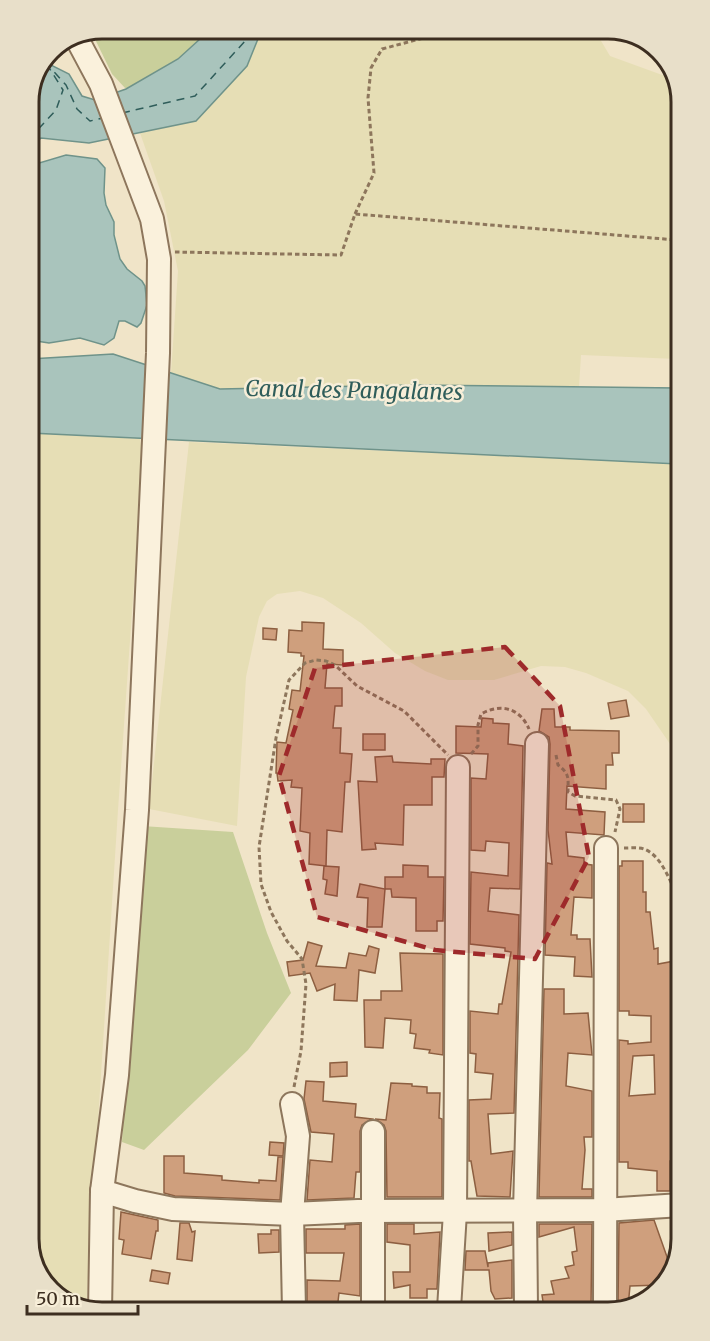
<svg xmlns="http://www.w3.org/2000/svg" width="710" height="1341" font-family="Merriweather,serif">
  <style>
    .farmland { fill: #e6deb5 }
    .green { fill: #c9cf9b }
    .water { fill: #a9c4bc; stroke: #6f938a; stroke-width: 1.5 }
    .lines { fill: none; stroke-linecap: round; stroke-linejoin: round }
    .ferry { stroke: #2f5d5a; stroke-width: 1.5; stroke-dasharray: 8 6; stroke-linecap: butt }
    .building { fill: #cf9f7d; stroke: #8d5f41; stroke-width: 1.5; fill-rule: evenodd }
    .minor-casing { stroke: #8d765c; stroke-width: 26 }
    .path { stroke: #8d765c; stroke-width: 3; stroke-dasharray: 4.5 3; stroke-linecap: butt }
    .minor { stroke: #faf1dc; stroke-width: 22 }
    .marked { fill: #9e2a2b; fill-opacity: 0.2; stroke: #9e2a2b; stroke-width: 4.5; stroke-dasharray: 12 8; stroke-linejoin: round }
    .labels { text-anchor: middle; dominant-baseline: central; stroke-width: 5; stroke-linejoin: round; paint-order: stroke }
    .water-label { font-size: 22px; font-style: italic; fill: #2f5d5a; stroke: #f7eed8 }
    .rim { fill: none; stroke: #3d2e20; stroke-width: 3 }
  </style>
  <rect width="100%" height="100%" fill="#f0e4c8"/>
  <g class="farmland">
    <polygon points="262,29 594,29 610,56 676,80 677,359 581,355 579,387 413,385 220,389 171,373 178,271 164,201 140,133 197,121 247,66"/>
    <polygon points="30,433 140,439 143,457 118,810 86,1308 61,1300 34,1267"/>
    <polygon points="189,442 678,464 679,757 646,709 628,691 586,673 565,667 541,666 494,680 448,680 425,671 395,653 361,623 323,598 300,591 277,594 267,601 259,617 246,677 237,826 149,809"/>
  </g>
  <g class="green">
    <polygon points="102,29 211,29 178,59 126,89 112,74 92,33"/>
    <polygon points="142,826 233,832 267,933 291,993 248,1050 144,1150 122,1142"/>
  </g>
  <g class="water">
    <polygon points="211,29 262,29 247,66 196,121 89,143 41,138 29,149 29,98 45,62 69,74 82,96 95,100 126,89 178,59"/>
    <polygon points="66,155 97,159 105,168 104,193 106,205 114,222 114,235 120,259 127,269 142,281 145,286 147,305 141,323 137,327 125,321 119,321 114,338 104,345 80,338 49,343 30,340 29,166"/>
    <polygon points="113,354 220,389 413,385 677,388 678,464 30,433 30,359"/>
  </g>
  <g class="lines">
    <g class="ferry">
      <polyline points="45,62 66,85 77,109 90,121 103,118"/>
      <polyline points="122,113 195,96 246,40 248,29"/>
      <polyline points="29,139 56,110 63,90 48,66"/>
    </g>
  </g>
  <g class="building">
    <polygon points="302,622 324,623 323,649 343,650 343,665 327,664 325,688 342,688 342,706 335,706 333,728 341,728 340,753 352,754 350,782 345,782 342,832 327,830 326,866 309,864 310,833 300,831 302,788 291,787 292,780 278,781 277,773 276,773 277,742 286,743 293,710 289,709 292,690 300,691 304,656 301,656 301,653 288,652 289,630 302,631"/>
    <polygon points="263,628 277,629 276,640 263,639"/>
    <polygon points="626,700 629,716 611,719 608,703"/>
    <polygon points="542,709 554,709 555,727 570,727 570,730 619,731 619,753 612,753 613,765 606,765 606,789 567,786 566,809 605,812 604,835 566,832 568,856 584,858 584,864 592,865 592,898 574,897 571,935 577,935 577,939 590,939 592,977 574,976 575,957 545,955 547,863 552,864 548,830 550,744 549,737 539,731"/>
    <polygon points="482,718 493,719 493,723 509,724 508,744 523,746 520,889 490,888 488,911 519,915 514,1113 488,1114 491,1154 513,1151 510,1197 477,1196 471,1161 469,1161 469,1100 491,1099 493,1074 475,1072 476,1054 470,1053 470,1011 498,1014 499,1004 502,1004 511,952 505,951 505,948 470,944 471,872 508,876 509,843 486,841 485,851 471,850 471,778 486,779 488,754 456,753 456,726 481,727"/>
    <rect x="363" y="734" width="22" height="16"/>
    <polygon points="392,756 393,762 431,764 431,759 445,759 444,777 432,777 432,805 404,805 403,845 375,843 376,849 362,850 358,781 377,782 375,757"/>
    <rect x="623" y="804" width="21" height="18"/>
    <path d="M622,861H643V892H646V912H650L654,949L658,948V964L680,960V982L676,983L679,1008L678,1053H681V1091H678L677,1126H680V1140L678,1161H670V1191H657V1171L628,1168V1162H619V1040L628,1041V1044L651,1042V1016L629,1015V1011H619V866H622ZM654,1055L655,1094L629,1096L633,1056Z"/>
    <polygon points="403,865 428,866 428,877 444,877 443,921 437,921 437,931 416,931 416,898 392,897 391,889 385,889 385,877 403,877"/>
    <polygon points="324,866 339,867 337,896 325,894 327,880 323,879"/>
    <polygon points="360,884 385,889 382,927 367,927 368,898 357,897"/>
    <polygon points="308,942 322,946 316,966 346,968 349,953 366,956 369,946 379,949 375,973 359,970 357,1001 334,1000 335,984 317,991 310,973 289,976 287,962 303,960"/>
    <polygon points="400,953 443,954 443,1055 429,1053 430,1050 414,1048 416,1034 410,1033 411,1020 385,1018 383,1048 365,1047 364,1000 381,1000 381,991 402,991"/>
    <polygon points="544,989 564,989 564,1014 588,1013 592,1055 568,1053 566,1086 592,1091 592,1137 584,1137 585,1150 582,1189 592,1189 592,1197 539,1197"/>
    <polygon points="347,1062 347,1076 330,1077 330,1063"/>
    <polygon points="306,1081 324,1082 323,1101 356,1104 355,1117 372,1119 362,1125 360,1131 360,1172 356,1172 354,1198 307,1200 310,1160 332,1162 334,1134 311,1132 304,1099"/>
    <polygon points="391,1083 412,1084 412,1086 427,1087 427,1093 440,1093 439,1118 442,1119 442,1197 387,1197 386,1131 384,1125 375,1119 386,1120"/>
    <polygon points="270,1142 284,1143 283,1156 269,1155"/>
    <polygon points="164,1156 184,1156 184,1173 222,1176 222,1180 259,1183 259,1180 276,1181 278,1157 283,1157 280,1200 175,1196 164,1193"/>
    <polygon points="121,1212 158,1220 158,1231 156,1231 151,1259 122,1254 124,1240 119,1239"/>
    <polygon points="654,1220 672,1271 669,1279 662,1285 630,1286 628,1307 618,1307 619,1223"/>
    <polygon points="180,1223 189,1223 192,1232 195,1231 192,1261 177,1259"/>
    <polygon points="360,1224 360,1296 339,1293 337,1310 307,1310 307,1280 340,1281 344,1253 306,1253 306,1229 345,1229 345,1225"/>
    <polygon points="387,1224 414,1224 414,1234 440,1232 437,1289 427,1289 427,1298 410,1298 410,1285 394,1288 393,1272 410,1272 410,1245 387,1242"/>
    <polygon points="539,1224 592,1224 591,1306 544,1308 542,1295 554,1294 551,1281 569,1278 565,1267 574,1265 572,1252 577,1251 574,1227 539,1237"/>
    <polygon points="271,1230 279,1230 279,1252 259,1253 258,1234 271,1234"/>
    <polygon points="512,1232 512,1245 489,1251 488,1233"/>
    <polygon points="466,1251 485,1251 488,1267 488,1263 512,1260 512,1298 495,1299 491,1291 489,1270 465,1270"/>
    <polygon points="152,1270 170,1273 168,1284 150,1281"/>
  </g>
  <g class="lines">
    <defs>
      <g id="minor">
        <polyline points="77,39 101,84 152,219 159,259 158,353 137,810 117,1075 102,1191 100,1312"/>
        <polyline points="292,1104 298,1136 292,1214 294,1310"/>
        <polyline points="102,1191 135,1201 173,1209 292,1214 358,1211 604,1210 681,1205"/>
        <polyline points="605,1307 606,848"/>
        <polyline points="526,1308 525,1212 537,744"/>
        <polyline points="373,1309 373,1132"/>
        <polyline points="449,1309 455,1212 458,767"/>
      </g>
    </defs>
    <use href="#minor" class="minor-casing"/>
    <g class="path">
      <polyline points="355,214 374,173 368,98 371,68 382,49 457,29"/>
      <polyline points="175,252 341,255 355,214 677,240"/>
      <path d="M471,754L478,746V725L481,714C501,703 520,708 529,729"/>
      <path d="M556,755L558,765C570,774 568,778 568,792L575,796L616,800L620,809L615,832"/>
      <path d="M624,848C630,848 639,847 644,849C663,856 671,885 680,901"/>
      <polyline points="294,1087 301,1051 306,984 302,959 287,941 271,912 261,884 259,847 276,738 289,680 305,663 316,660 326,661 335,665 357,686 404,711 448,755"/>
    </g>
    <use href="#minor" class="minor"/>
  </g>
  <path class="marked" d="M505,647L560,706L589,857L535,959L435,950L317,917L279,776L315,668Z"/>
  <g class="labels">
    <g class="water-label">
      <text transform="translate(354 390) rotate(1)">Canal des Pangalanes</text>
    </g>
  </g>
  <path d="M0 0H710V1341H0ZM102 39H608A63 63 0 0 1 671 102V1239A63 63 0 0 1 608 1302H102A63 63 0 0 1 39 1239V102A63 63 0 0 1 102 39Z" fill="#e8dfc9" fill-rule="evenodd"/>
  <path class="rim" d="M102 39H608A63 63 0 0 1 671 102V1239A63 63 0 0 1 608 1302H102A63 63 0 0 1 39 1239V102A63 63 0 0 1 102 39Z"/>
  <path d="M27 1305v9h111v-9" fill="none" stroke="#3d2e20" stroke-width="3"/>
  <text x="36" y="1305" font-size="18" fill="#3d2e20" stroke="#f7eed8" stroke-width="4.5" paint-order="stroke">50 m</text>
</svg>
